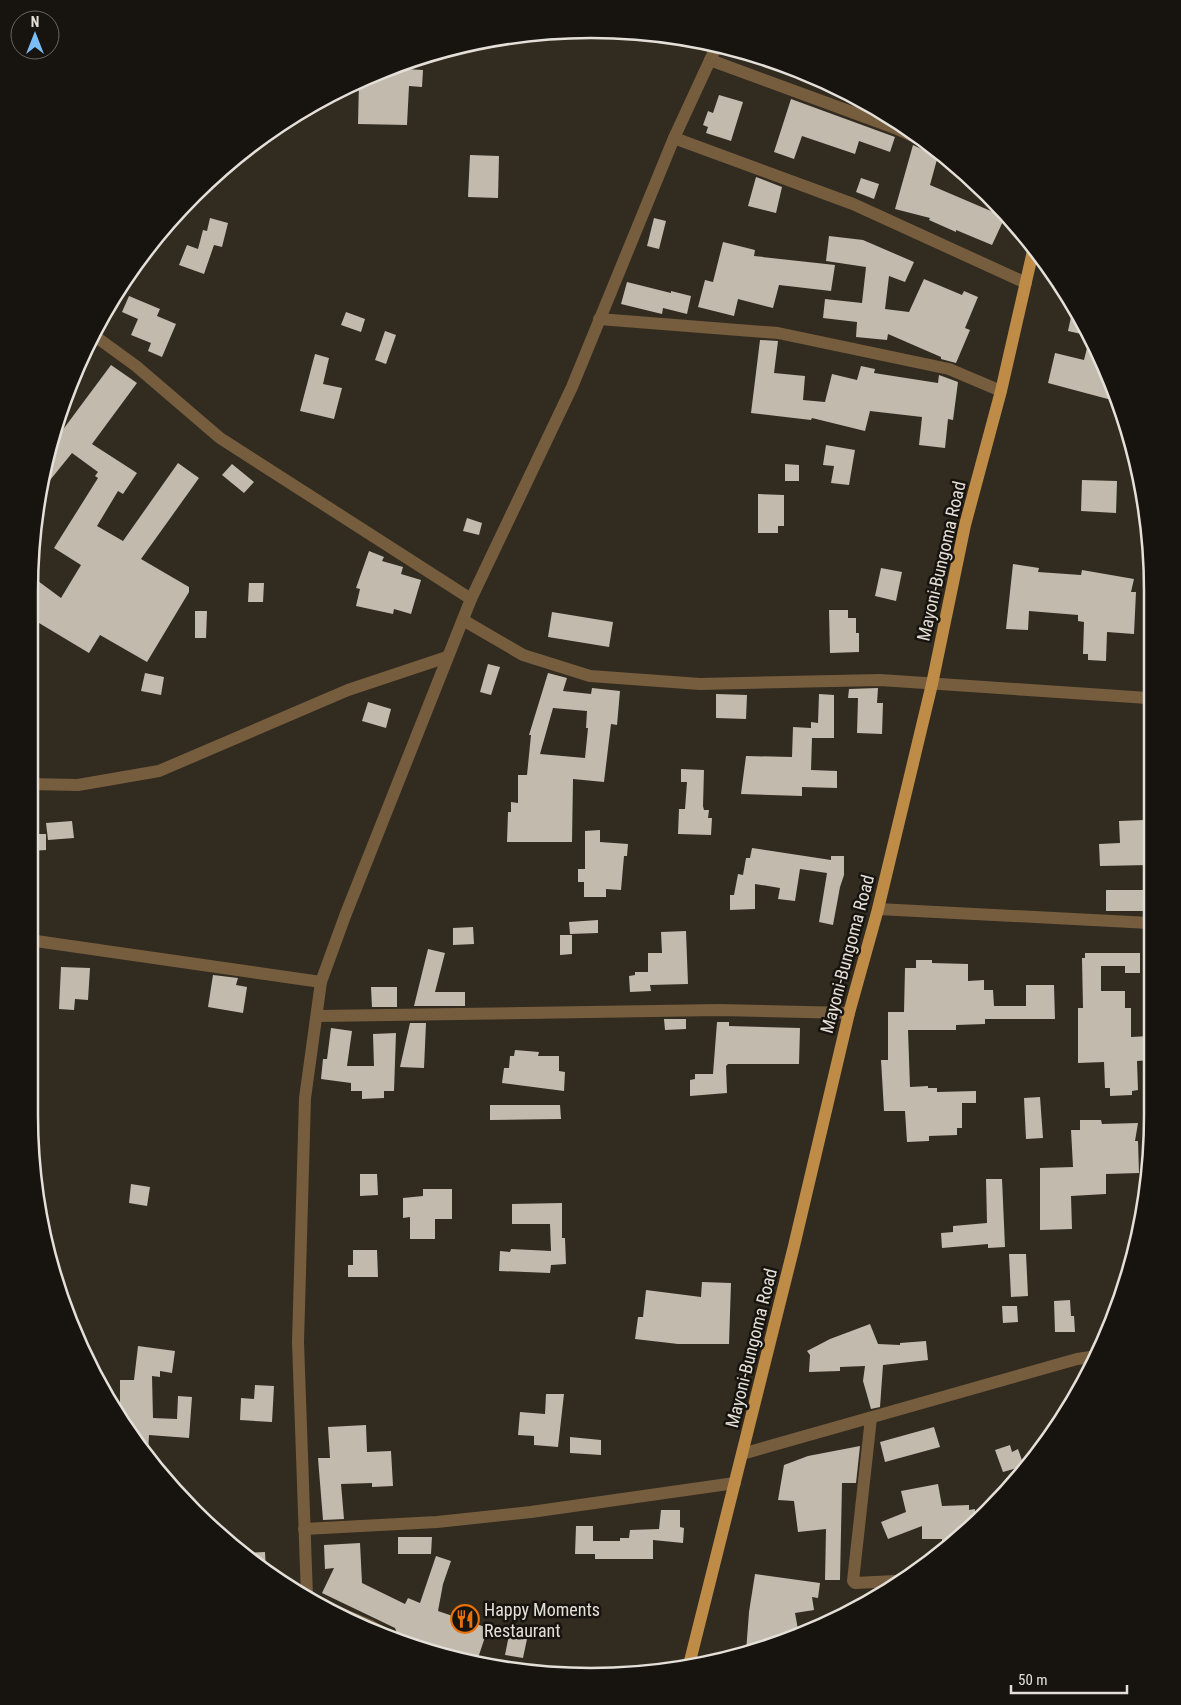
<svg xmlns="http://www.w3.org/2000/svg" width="1181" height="1705" font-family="'Roboto Condensed',sans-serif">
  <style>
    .building { fill: #c2baad; fill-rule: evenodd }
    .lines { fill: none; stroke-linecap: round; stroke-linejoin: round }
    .minor { stroke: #765d3e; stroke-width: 12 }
    .major { stroke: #be8c47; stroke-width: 12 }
    .labels { text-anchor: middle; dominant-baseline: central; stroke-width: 5; stroke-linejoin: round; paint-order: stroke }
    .street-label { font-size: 18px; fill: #e4e0d9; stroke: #17140f }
    .poi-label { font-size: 18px; fill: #e4e0d9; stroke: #17140f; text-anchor: start }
    .rim { fill: none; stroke: #e4e0d9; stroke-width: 2.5 }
  </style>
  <rect width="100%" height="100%" fill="#322b20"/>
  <g class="building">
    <polygon points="388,68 423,70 422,87 409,86 407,125 358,124 359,82"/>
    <polygon points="719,95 743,102 731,141 706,133 708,127 703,125 708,111 713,113"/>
    <polygon points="791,99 895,137 890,152 859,141 855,154 802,136 794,159 774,152"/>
    <polygon points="913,145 930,153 939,152 930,185 1005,217 992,245 956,230 956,232 929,220 930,218 895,209"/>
    <polygon points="470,155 499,156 498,198 468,197"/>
    <polygon points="756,177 782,187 776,213 748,206"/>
    <polygon points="861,178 879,184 874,199 856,192"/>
    <polygon points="210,218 228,223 222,247 214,245 204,274 179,265 187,245 198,249 203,230 207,231"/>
    <polygon points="654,218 666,221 659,249 647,246"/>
    <polygon points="829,236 863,240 914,262 905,282 889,276 885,309 909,312 924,279 962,295 964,291 978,297 965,328 970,330 956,363 941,359 941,357 888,334 887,340 856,337 857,322 823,318 825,299 862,303 866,267 826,261"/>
    <polygon points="723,242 755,250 754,256 835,265 831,291 779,285 773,308 738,299 734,316 698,307 705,280 713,282"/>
    <polygon points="627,282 671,293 671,291 691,296 687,314 663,308 662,314 621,304"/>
    <polygon points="129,296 160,309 157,316 176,324 162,357 148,351 151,343 131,335 138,319 122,312"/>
    <polygon points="346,312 365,319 361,332 341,325"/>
    <polygon points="1071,317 1079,319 1094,342 1119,402 1048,383 1055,353 1084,360 1090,336 1068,331"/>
    <polygon points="385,331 396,335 386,364 375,360"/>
    <polygon points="760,340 778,341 774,373 805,376 803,400 825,402 832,374 857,380 861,366 875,369 874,373 938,383 939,375 958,382 953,420 948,419 945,448 919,445 922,417 870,411 865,431 812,418 811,420 751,413"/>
    <polygon points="315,354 329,358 323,384 342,388 334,419 300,411"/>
    <polygon points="111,365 137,383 92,444 137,473 123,494 118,491 97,526 123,541 178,463 199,478 141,559 189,587 189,592 147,662 100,635 89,653 29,617 29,594 38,581 61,598 81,565 54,548 98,478 95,476 98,472 72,453 38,495 40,481 50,447"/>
    <polygon points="826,445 855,450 849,485 831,483 834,466 823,465"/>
    <polygon points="232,464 254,482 244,493 222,475"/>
    <polygon points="785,464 799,465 799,481 785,481"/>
    <polygon points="1082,480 1117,481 1116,513 1081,511"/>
    <polygon points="758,494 784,495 784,526 778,526 778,533 758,533"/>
    <polygon points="467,518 482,523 479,535 463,531"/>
    <polygon points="369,551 384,557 382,561 403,567 401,574 421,580 411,614 394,609 393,614 356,606 360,589 356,588"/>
    <polygon points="1013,564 1039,568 1038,572 1081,575 1082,570 1134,579 1131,592 1136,592 1134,634 1107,632 1106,661 1088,660 1088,654 1083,654 1084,622 1078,621 1078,615 1029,611 1028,630 1006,629"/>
    <polygon points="881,568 902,572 896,601 875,596"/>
    <polygon points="249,583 264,583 263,602 248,602"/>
    <polygon points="829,610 848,610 848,618 856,618 856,633 859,633 859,652 830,653"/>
    <polygon points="195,611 207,611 206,638 195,638"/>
    <polygon points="552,612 613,622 609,647 548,637"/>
    <polygon points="488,664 500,667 491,695 480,692"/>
    <polygon points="145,673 164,677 161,695 141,691"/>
    <path d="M548,673L567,678L563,691L591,694L592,688L620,691L617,725L611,724L604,782L573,779L572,842H507L508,812H511V802L518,803V775H527L531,735H529ZM553,708L587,711L586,728H588L585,758L540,754Z"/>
    <polygon points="878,688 877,703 883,703 882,734 857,733 858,698 848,698 849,689"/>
    <polygon points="716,694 747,695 746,719 716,718"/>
    <polygon points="819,694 834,695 834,738 812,738 811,770 837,771 837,788 802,787 802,796 741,794 746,756 792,757 793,727 811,728 811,722 818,723"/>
    <polygon points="368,702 391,709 386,728 362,721"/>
    <polygon points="681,769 704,770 703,806 704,810 709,810 708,818 712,818 711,835 678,834 679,809 685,809 687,782 681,782"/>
    <polygon points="1144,820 1145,842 1149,842 1149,865 1100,866 1099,844 1120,843 1119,821"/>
    <polygon points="72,821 74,838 48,840 46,823"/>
    <polygon points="600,830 600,842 628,844 627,856 624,856 621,890 606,889 606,897 584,897 584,882 578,882 578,869 585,869 585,831"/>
    <polygon points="30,834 46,834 46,850 30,851"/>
    <polygon points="752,848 831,860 831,856 844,856 844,875 840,887 833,925 819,922 827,873 800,869 795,901 778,899 780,888 755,884 755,909 730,910 730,895 734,895 738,874 743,875 746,858 750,858"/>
    <rect x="1106" y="890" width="44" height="21"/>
    <polygon points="598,920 598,933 570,934 569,922"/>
    <polygon points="473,927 474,944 453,945 453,928"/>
    <polygon points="686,931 688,984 650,985 651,991 630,992 629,976 635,975 635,972 648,972 648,953 662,953 661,932"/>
    <polygon points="560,935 572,935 572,954 560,955"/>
    <polygon points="428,949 445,953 435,992 465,992 465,1006 414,1006"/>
    <polygon points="1085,953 1140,953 1140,973 1125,973 1125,966 1101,966 1101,991 1125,991 1125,1008 1131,1008 1131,1037 1150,1036 1151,1060 1137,1061 1138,1090 1132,1091 1132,1095 1110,1096 1110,1088 1105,1088 1104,1062 1078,1063 1078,1008 1083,1008 1082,958 1085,958"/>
    <polygon points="916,960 932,960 932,963 968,964 968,981 984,980 984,990 993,990 994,1006 1026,1006 1026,985 1054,985 1055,1019 985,1019 985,1024 956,1025 956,1030 908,1030 910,1087 928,1086 928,1088 937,1088 937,1092 976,1091 976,1103 962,1103 962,1128 957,1128 957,1135 929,1136 929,1141 907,1142 905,1111 884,1111 881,1060 888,1060 888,1012 904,1012 905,968 916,968"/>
    <polygon points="61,967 90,968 88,1000 75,999 74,1010 59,1009"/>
    <polygon points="213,975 238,978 236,985 247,987 243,1013 208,1007"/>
    <polygon points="371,987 397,987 397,1007 372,1007"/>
    <polygon points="664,1019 686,1019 686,1029 665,1030"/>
    <polygon points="717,1022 729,1022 729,1026 800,1028 799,1064 728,1064 726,1066 727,1093 690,1096 690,1080 695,1079 695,1074 713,1074"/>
    <polygon points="410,1023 426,1023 424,1068 400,1067"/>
    <polygon points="331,1028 352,1031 347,1066 374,1066 373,1034 396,1033 394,1091 384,1091 384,1098 362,1099 362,1091 351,1091 351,1083 321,1079 323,1059 327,1059"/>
    <polygon points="515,1050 539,1052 538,1056 559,1056 559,1071 565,1072 564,1091 502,1083 504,1068 509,1068 510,1056 514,1056"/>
    <polygon points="1040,1097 1043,1138 1026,1139 1024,1098"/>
    <polygon points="490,1105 560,1105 561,1119 490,1120"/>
    <polygon points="1080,1120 1101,1120 1102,1124 1138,1123 1135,1141 1138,1141 1139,1173 1106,1174 1106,1194 1071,1196 1072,1229 1040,1230 1040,1168 1073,1167 1071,1130 1080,1130"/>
    <polygon points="360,1174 377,1174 378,1195 360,1196"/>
    <polygon points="986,1179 1002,1179 1005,1247 988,1248 988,1244 942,1248 941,1233 953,1232 953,1226 987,1223"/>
    <polygon points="131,1184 150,1187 147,1206 129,1203"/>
    <polygon points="423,1189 452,1189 452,1219 435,1219 435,1239 410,1239 410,1217 403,1218 403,1198 423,1196"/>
    <polygon points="562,1203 562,1238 565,1238 566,1264 551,1265 550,1273 499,1271 500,1251 510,1252 511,1249 551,1251 550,1224 512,1224 512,1204"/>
    <polygon points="353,1250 377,1250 378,1277 348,1277 348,1265 353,1265"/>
    <polygon points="1009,1254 1026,1254 1028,1296 1011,1297"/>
    <polygon points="702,1282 731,1283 729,1344 678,1344 635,1339 638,1317 643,1317 646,1290 701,1297"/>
    <polygon points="1070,1300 1071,1316 1074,1316 1075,1332 1055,1332 1054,1301"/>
    <polygon points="1002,1306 1017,1306 1018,1322 1003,1323"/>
    <polygon points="870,1324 878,1344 900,1345 900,1343 926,1341 928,1360 883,1365 880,1407 871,1409 863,1381 865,1366 840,1367 840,1371 809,1372 810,1355 807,1351 830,1339"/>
    <polygon points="138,1346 175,1351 172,1373 160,1371 160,1377 152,1376 153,1418 177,1419 178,1396 192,1397 189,1438 149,1435 148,1454 120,1420 120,1380 134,1380"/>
    <polygon points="255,1385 274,1386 272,1422 240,1420 241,1398 254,1399"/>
    <polygon points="546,1394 564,1394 558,1447 534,1445 534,1436 518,1435 520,1412 545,1414"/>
    <polygon points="366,1425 367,1452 391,1451 393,1486 372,1487 372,1483 341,1484 344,1519 323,1520 318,1458 330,1458 328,1427"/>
    <polygon points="934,1427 940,1447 885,1462 880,1442"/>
    <polygon points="570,1437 601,1440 601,1455 570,1453"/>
    <polygon points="1010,1445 1012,1452 1018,1449 1024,1466 1003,1472 995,1450"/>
    <polygon points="860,1446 856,1483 842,1483 840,1580 825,1580 826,1529 798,1532 794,1501 778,1500 784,1465 808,1456"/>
    <polygon points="938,1484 942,1506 969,1505 969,1510 975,1509 975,1522 961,1537 942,1549 942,1539 922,1539 922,1526 888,1539 881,1522 906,1512 901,1491"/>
    <polygon points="661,1510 680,1510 680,1527 684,1528 683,1543 653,1540 653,1559 595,1559 595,1554 575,1554 576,1526 593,1526 593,1541 620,1541 620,1538 629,1538 630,1530 659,1529"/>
    <polygon points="398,1537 432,1537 431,1554 398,1554"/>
    <polygon points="360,1543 362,1583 405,1604 408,1598 420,1603 436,1556 451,1561 443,1584 438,1611 488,1628 477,1661 425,1647 426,1645 397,1633 395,1628 322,1593 334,1568 325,1569 324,1545"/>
    <polygon points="265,1552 266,1572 241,1553"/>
    <polygon points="755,1574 820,1583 818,1598 812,1597 814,1610 795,1613 799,1635 771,1647 746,1652 749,1612"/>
    <polygon points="509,1635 527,1639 523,1658 505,1655"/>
  </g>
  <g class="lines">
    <g class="minor">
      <polyline points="710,60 895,128 933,145"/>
      <polyline points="674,138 853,204 1026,283"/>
      <polyline points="599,319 778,333 949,369 1001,391"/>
      <polyline points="92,334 136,366 220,438 471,599"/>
      <polyline points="463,620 523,655 590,676 700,684 880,680 1148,698"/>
      <polyline points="29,784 78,785 159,771 348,690 447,657"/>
      <polyline points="878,909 1150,923"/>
      <polyline points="29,940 321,982"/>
      <polyline points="318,1016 719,1010 849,1013"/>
      <polyline points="871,1418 853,1581 855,1583 895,1581"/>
      <polyline points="742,1454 1077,1359 1097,1356"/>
      <polyline points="304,1529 437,1522 531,1512 735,1483"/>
      <polyline points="307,1597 298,1342 305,1098 321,982 345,916 471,599 572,387 674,138 717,45"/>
      <polyline points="330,1609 369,1625 390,1637"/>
    </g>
    <polyline class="major" points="689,1665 794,1246 849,1013 878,909 932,684 965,525 1001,391 1033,251"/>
  </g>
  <defs>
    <symbol id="restaurant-ring" viewBox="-11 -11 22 22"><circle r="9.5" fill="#17140f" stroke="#e8710a" stroke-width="1.5"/><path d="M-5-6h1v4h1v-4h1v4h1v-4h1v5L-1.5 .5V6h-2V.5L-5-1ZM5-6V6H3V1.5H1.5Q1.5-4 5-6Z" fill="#e8710a"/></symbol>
  </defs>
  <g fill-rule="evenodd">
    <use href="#restaurant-ring" x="449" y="1603" width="32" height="32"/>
  </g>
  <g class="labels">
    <g class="street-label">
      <text transform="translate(941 561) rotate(-77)">Mayoni-Bungoma Road</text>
      <text transform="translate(847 954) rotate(-75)">Mayoni-Bungoma Road</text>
      <text transform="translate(751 1348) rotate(-76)">Mayoni-Bungoma Road</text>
    </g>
    <g class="poi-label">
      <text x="484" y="1609">Happy Moments<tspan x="484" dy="21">Restaurant</tspan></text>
    </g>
  </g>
  <path d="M0 0H1181V1705H0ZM591 38H591A553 553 0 0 1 1144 591V1115A553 553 0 0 1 591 1668H591A553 553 0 0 1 38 1115V591A553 553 0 0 1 591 38Z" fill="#17140f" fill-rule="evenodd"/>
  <path class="rim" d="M591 38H591A553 553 0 0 1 1144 591V1115A553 553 0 0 1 591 1668H591A553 553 0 0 1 38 1115V591A553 553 0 0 1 591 38Z"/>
  <g transform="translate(35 35)"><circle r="24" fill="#17140f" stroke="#696660"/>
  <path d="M0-4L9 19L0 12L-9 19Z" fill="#7abef8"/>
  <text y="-8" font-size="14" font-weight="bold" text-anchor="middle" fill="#e4e0d9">N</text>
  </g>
  <path d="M1011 1685v8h116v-8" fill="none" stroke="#e4e0d9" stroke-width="2.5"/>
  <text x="1018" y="1685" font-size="15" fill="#e4e0d9" stroke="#17140f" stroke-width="4" paint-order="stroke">50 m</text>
</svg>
